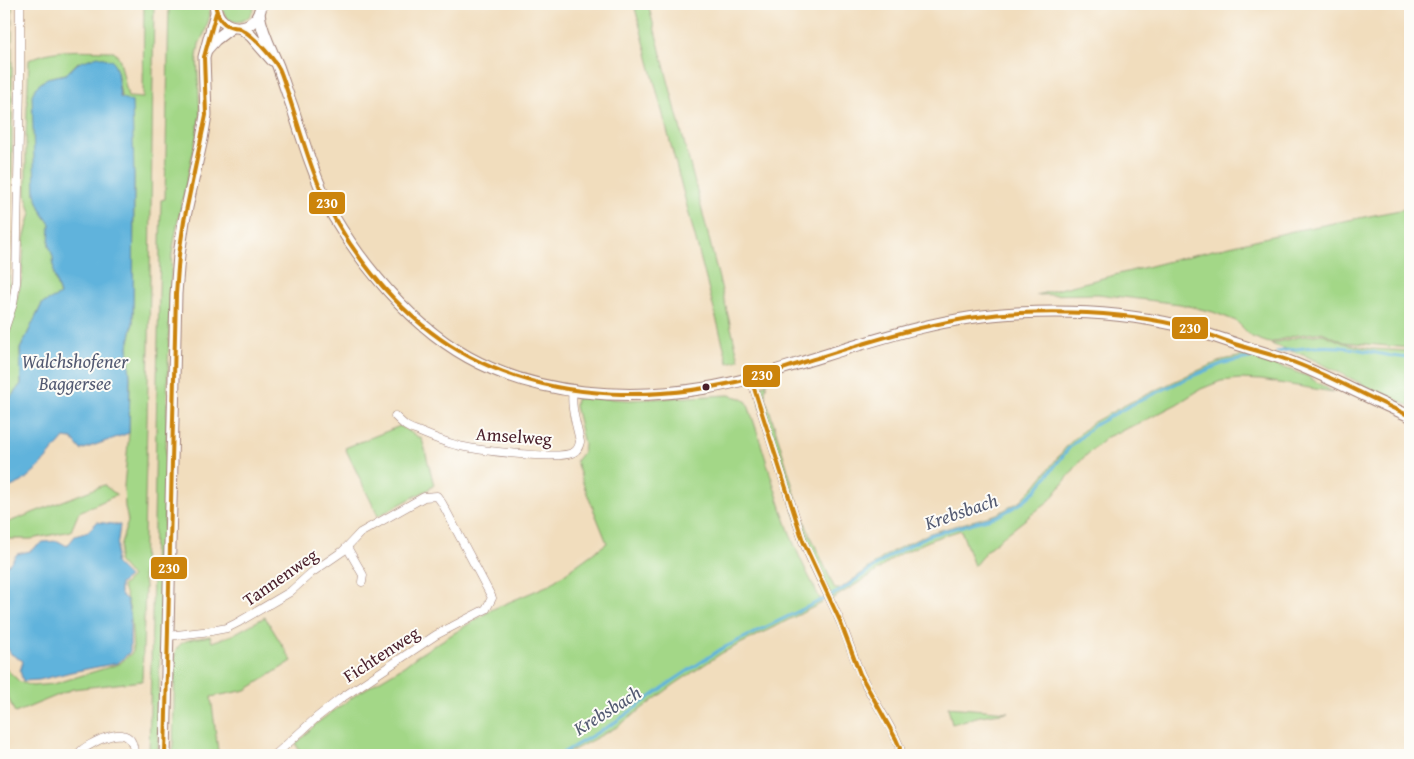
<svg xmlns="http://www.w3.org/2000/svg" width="1414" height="759" font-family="'Gentium Book Plus',serif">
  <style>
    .green { fill: #a3d787; stroke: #767b59 }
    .water { fill: #60b3dc; stroke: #556984 }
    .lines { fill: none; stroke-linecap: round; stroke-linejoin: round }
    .stream { stroke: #60b3dc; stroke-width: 3 }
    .street-casing { stroke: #9e7e74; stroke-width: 9 }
    .secondary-casing { stroke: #9e7e74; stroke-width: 13 }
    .street { stroke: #fff; stroke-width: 8 }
    .secondary { stroke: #fff; stroke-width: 11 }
    .bus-1-casing { stroke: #fdfcf7; stroke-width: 8 }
    .bus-1 { stroke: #cc840b; stroke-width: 4 }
    .bus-dot { fill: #4a1f2b; stroke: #fdfcf7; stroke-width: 2 }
    .labels { text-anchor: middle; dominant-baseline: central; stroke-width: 4; stroke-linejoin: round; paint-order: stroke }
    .street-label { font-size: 18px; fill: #4a1f2b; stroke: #fdfcf7 }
    .water-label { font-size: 19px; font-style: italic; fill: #535a72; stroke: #fdfcf7 }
    .line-badge { stroke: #fdfcf7; stroke-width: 2 }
    .badge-label { font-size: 14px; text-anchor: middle; font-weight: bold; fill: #fff }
  </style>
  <rect width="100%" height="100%" fill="#fdfcf7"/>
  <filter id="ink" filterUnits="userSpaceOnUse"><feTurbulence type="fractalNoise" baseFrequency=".02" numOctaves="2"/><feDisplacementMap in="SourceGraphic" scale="10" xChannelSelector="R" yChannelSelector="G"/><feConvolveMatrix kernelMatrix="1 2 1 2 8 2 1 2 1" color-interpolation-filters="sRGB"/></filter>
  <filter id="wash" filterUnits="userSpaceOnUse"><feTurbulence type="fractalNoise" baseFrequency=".0096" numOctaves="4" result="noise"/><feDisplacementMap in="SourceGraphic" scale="20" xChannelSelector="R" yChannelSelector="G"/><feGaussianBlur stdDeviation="1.12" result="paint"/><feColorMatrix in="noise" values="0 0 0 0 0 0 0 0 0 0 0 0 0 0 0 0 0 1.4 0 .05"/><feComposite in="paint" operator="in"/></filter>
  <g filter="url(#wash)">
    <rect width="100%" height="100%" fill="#f1ddbd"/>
    <g class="green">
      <polygon points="4,4 12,4 12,154 9,286 4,307"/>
      <path d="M144,4H154L149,345L143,575L145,586L142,681L73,689L15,713L4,688V667L20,682L32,686L54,684L119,664L133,652C132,630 132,606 122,586L132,577L118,561L121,543L128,521L125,507L124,486L129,433L130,377L128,346L133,323L134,175L117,72L78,62L66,74L47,78L35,173V194L43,214L50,224L49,245L54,257V275L60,296L42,304L20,349L21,384L4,406V351L22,277L24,239L31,213L26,196V136L29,60C54,47 86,51 114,51L120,60L128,97L143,98Z"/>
      <polygon points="169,4 209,4 210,15 205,32 199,44 197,57 200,114 196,138 178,221 172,254 170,295 162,601 160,632 158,755 149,755 161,200 165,199"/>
      <path d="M221,4H255C251,27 224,28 221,4Z"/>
      <polygon points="634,4 648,4 704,218 739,360 728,363"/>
      <polygon points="1410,208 1410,348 1344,342 1322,332 1297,335 1269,343 1252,337 1236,321 1213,312 1180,304 1098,294 1036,295 1213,250 1293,231"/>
      <polygon points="1323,334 1344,343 1372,349 1410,351 1410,406 1374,390 1306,356 1271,344 1298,337"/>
      <path d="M1248,355L1307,376L1333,392L1261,380L1240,379L1221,381L1201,389L1177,404L1144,421L1107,437L1082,459L1050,500L990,547L974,566L961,530L933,539L896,556L873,574L832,599L802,537L759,401C759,392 759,387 767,382L765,392L767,402L796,497L807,528L835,589H840L891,552L930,533L997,514L1019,502L1034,487L1067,446L1090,424L1127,404L1188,375L1223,360Z"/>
      <path d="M729,395L741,398L747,402C764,449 776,498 794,544C802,564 813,584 822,603L722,653L675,684L617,727L564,755H301L296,744L317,723L357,694L404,666L417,656L493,609L549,585L607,543L584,486L576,461L583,452L584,444L575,406L576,399L582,397L629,400Z"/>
      <polygon points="400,426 422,439 434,485 429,489 378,516 345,448"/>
      <polygon points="104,485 117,495 79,512 71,531 31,539 4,539 4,524"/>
      <path d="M265,617L292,661L246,690L211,697L218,751L220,755H173L175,653C179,638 197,639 210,636L212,642L232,635Z"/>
      <polygon points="948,707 1008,712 980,716 952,724"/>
    </g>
    <g class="water">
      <polygon points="98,56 113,61 117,72 120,97 132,102 134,175 133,323 128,346 130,377 129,433 81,450 72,439 64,438 39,467 22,482 4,490 4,406 21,384 20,349 42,304 60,295 54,275 53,257 49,245 50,224 43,214 35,194 32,95 36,87 47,78 66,74 78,63"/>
      <polygon points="97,522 120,525 115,563 129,577 120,584 120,594 127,600 130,616 130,652 118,663 71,672 39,680 23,681 20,671 23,661 11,654 4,643 4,566 9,564 17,554 30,551 43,542 58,541 67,546 75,536 88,532"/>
    </g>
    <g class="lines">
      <g class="stream">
        <path d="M1277,352C1298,348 1319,345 1340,347C1364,349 1386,357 1410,358"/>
        <polyline points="559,755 614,723 674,680 721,649 840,591 893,554 930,535 998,516 1020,504 1036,490 1069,448 1093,426 1129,406 1190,377 1224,363 1259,356"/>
      </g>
    </g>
  </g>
  <g filter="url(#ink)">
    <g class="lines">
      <defs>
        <g id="street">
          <polyline points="4,331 13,304 16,283 20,83 20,4"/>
          <path d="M751,379L803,541C814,568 828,594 840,621C849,641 854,661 864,681C875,704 891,724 900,748L897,755"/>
          <path d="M395,416C398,419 402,423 406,426C410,429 416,430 420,432C432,437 444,442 456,445C474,450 561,461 574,452C578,450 579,446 580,442C577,425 570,408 573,390"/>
          <polyline points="347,547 363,575 362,582"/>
          <polyline points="168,636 211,631 227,628 237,623 290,592 311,573 343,551 360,533 424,497 437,496 442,503 490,594 492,598 486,609 436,635 340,699 316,718 275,755"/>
          <path d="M80,755V752C84,747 90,745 97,741C114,733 134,728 134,755"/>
        </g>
        <g id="secondary">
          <path d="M215,4C217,35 259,35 261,4"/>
          <path d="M259,14C262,33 271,49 278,66C283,80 287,93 292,106C304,144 316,182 334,217C347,239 362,260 378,279C403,309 434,338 468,357C538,396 628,401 706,388C743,382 778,370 813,359C880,338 947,316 1017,313C1070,310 1125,313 1177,325C1199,331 1221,339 1243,346C1261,352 1279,357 1296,364C1335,380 1372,400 1410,416"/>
          <polyline points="240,27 251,36 272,60"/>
          <polyline points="207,49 215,40 232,27"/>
          <polyline points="165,755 176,294 179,255 184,221 202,139 206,115 204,57 216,13"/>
        </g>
      </defs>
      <use href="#street" class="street-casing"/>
      <use href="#secondary" class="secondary-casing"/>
      <use href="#street" class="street"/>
      <use href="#secondary" class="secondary"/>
      <defs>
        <g id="bus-1">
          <path d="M215,4C217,14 220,23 230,26C241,30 234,24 244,31C255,38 277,61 281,73C299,123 310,175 336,221C367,275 414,328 470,357C558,403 663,402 756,377C773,373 788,367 804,362C875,340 945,316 1020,313C1072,311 1126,313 1177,325C1198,330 1218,338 1238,345C1256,351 1275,355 1293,362C1333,377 1371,399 1410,416"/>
          <polyline points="751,379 803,541 840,621 860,674 896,739 900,748 897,755"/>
          <polyline points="165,755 176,294 179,255 184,221 206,115 204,57 216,13"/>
        </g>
      </defs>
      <use href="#bus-1" class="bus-1-casing"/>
      <use href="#bus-1" class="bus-1"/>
    </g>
  </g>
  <circle class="bus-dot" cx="706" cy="387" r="4.5"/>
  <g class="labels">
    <g class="street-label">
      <text transform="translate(514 436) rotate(4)">Amselweg</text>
      <text transform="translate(280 577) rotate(-35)">Tannenweg</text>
      <text transform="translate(381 654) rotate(-33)">Fichtenweg</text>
    </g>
    <g class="water-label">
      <text x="75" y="361">Walchshofener<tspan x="75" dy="22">Baggersee</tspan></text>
      <text transform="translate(961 511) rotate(-19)">Krebsbach</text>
      <text transform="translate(607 710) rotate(-32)">Krebsbach</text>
    </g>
  </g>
  <g class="line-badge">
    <rect x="308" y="191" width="38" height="24" rx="5" fill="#cc840b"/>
    <rect x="1171" y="316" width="38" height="24" rx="5" fill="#cc840b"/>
    <rect x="742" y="364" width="39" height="24" rx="5" fill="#cc840b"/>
    <rect x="150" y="556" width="38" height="24" rx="5" fill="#cc840b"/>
  </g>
  <g class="badge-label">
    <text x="327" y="208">230</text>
    <text x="1190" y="333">230</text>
    <text x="762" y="380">230</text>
    <text x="169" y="573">230</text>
  </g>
  <rect width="1414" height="759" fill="none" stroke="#fdfcf7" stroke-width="20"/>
</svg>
